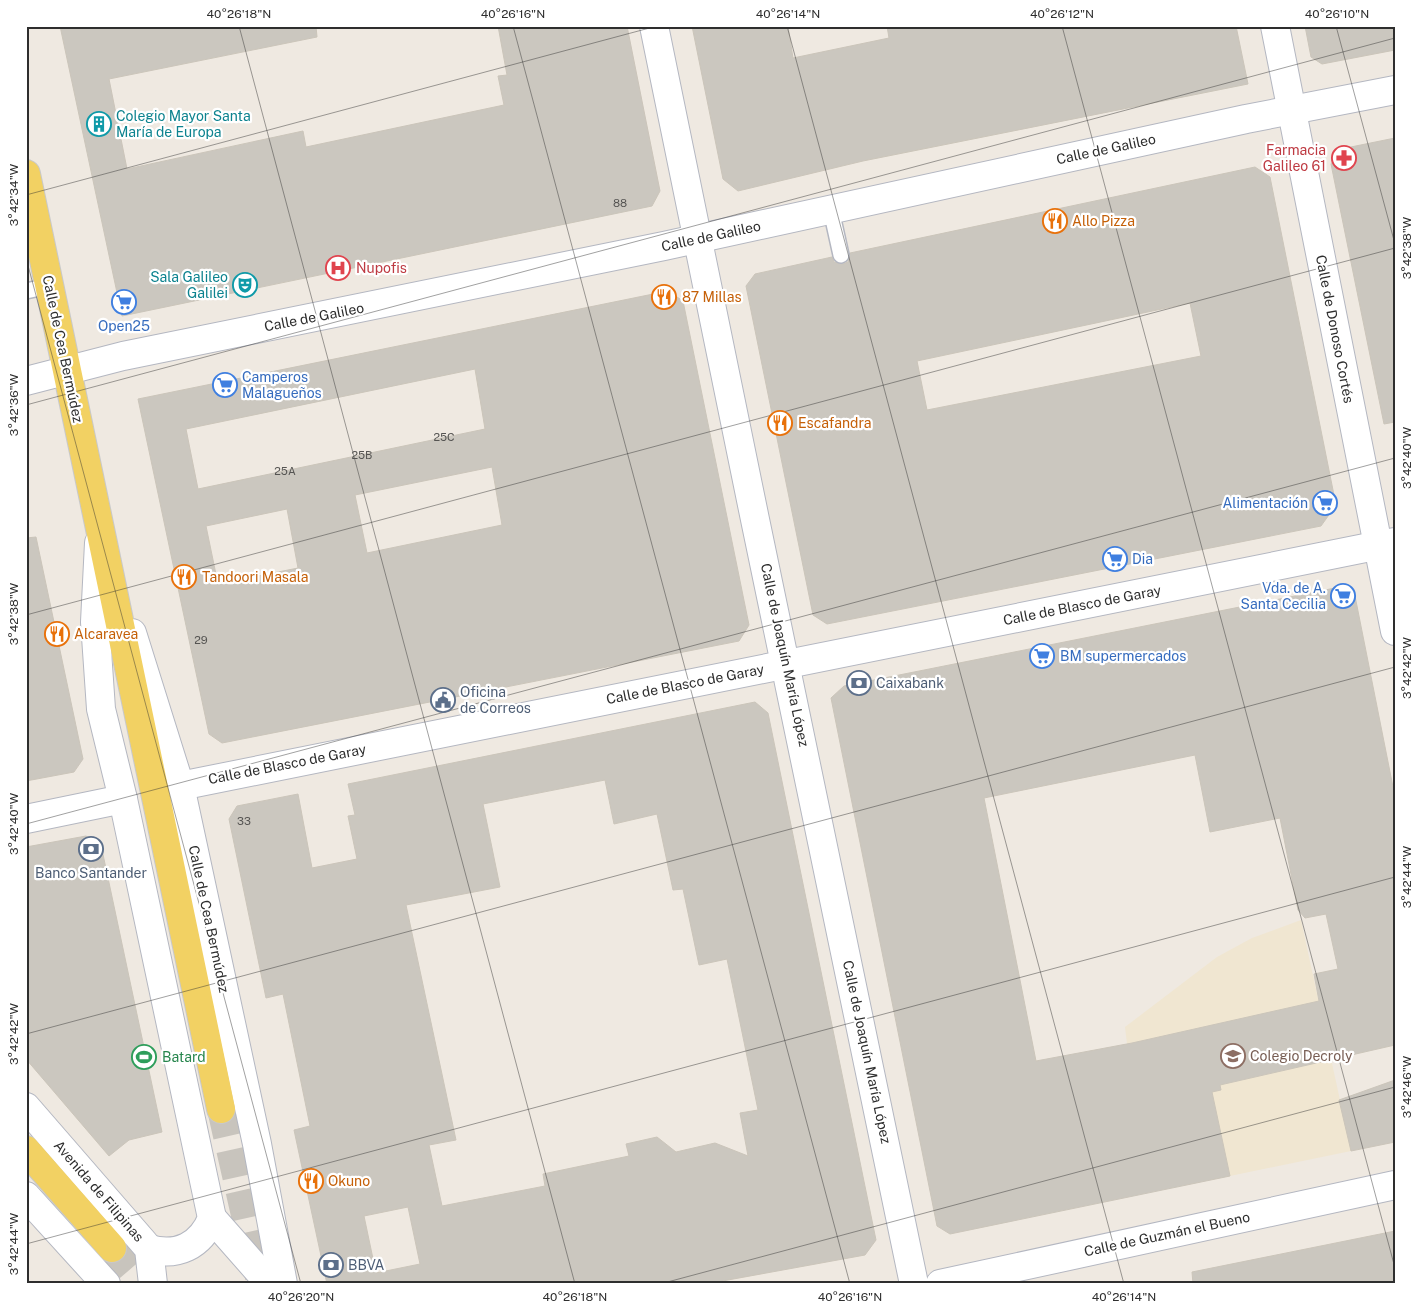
<svg xmlns="http://www.w3.org/2000/svg" width="1421" height="1310" font-family="'Public Sans',sans-serif">
  <style>
    .education { fill: #f0e6d1 }
    .building { fill: #cbc7bf; stroke: #cbc5ba; fill-rule: evenodd }
    .lines { fill: none; stroke-linecap: round; stroke-linejoin: round }
    .primary-tunnel { stroke: #c8c4bd; stroke-width: 28; stroke-dasharray: 28 14; stroke-linecap: butt }
    .lane-casing { stroke: #b4b7c1; stroke-width: 18 }
    .street-casing { stroke: #b4b7c1; stroke-width: 30 }
    .secondary-casing { stroke: #b4b7c1; stroke-width: 30 }
    .primary-casing { stroke: #c9c9c9; stroke-width: 30 }
    .lane { stroke: #fff; stroke-width: 15 }
    .street { stroke: #fff; stroke-width: 28 }
    .secondary { stroke: #fff; stroke-width: 28 }
    .primary { stroke: #f2d163; stroke-width: 28 }
    .ticks { fill: none; stroke: #2e2e2e; stroke-width: 1; stroke-opacity: 0.45 }
    .labels { text-anchor: middle; dominant-baseline: central; stroke-width: 4.5; stroke-linejoin: round; paint-order: stroke }
    .number-label { font-size: 11px; fill: #555452 }
    .culture-label { font-size: 14px; fill: #0d838f; stroke: #fff; text-anchor: start }
    .street-label { font-size: 14px; fill: #2e2e2e; stroke: #fff }
    .health-label { font-size: 14px; fill: #be3a42; stroke: #fff; text-anchor: end }
    .food-label { font-size: 14px; fill: #c56008; stroke: #fff; text-anchor: start }
    .shop-label { font-size: 14px; fill: #366cbe; stroke: #fff; text-anchor: start }
    .service-label { font-size: 14px; fill: #4e5e75; stroke: #fff; text-anchor: start }
    .education-label { font-size: 14px; fill: #785e54; stroke: #fff; text-anchor: start }
    .leisure-label { font-size: 14px; fill: #27864d; stroke: #fff; text-anchor: start }
    .neatline { fill: none; stroke: #2e2e2e; stroke-width: 2 }
    .ticks-label { font-size: 12px; text-anchor: middle; fill: #2e2e2e }
  </style>
  <rect width="100%" height="100%" fill="#efe9e1"/>
  <polygon class="education" points="1301,920 1351,1151 1182,1186 1179,1164 1127,1044 1125,1027 1217,957 1252,938"/>
  <g class="building">
    <polygon points="60,26 316,26 317,37 109,79 127,169 303,131 306,147 504,105 498,76 507,75 498,26 627,26 660,191 652,206 122,316"/>
    <polygon points="692,26 788,26 793,58 889,38 887,26 1236,26 1248,84 863,161 738,191 723,179"/>
    <polygon points="1305,26 1395,26 1395,50 1322,64 1311,57"/>
    <polygon points="1395,138 1395,422 1384,424 1331,164 1341,149"/>
    <path d="M1255,167L1270,177L1336,505L1321,526L827,624L813,615L746,286L755,274L832,257L834,262L843,264L848,262L850,253ZM1190,303L1201,356L927,410L917,361Z"/>
    <path d="M668,291L683,301L749,625L739,641L222,743L209,734L138,399ZM475,369L485,429L198,489L186,429ZM492,467L502,525L367,553L355,495ZM287,509L298,568L218,584L206,526Z"/>
    <polygon points="36,537 83,759 74,772 26,781 26,538"/>
    <path d="M1340,587L1355,596L1395,797V1045L1220,1085L1221,1090L1212,1092L1230,1176L950,1234L937,1226L831,698L844,686ZM1195,755L1210,832L1280,818L1298,910L1305,918L1326,914L1338,969L1314,974L1319,1001L1132,1043L1036,1061L984,798Z"/>
    <path d="M755,702L768,713L876,1240L865,1255L706,1284H327L294,1130L310,1126L283,994L266,998L229,819L237,806L298,794L312,868L357,859L348,816L355,815L348,784ZM605,780L614,824L657,814L673,890L683,889L699,965L727,959L758,1110L740,1113L748,1156L715,1143L676,1152L657,1137L626,1144L629,1156L543,1174L545,1186L442,1206L429,1145L456,1140L406,905L500,887L483,804ZM408,1207L420,1264L376,1273L364,1216Z"/>
    <polygon points="86,836 101,845 162,1132 129,1140 109,1156 26,1059 26,847"/>
    <polygon points="1395,1080 1395,1142 1351,1151 1339,1100"/>
    <polygon points="1395,1231 1395,1284 1193,1284 1192,1272"/>
  </g>
  <g class="lines">
    <g class="primary-tunnel">
      <polyline points="221,1109 259,1277"/>
      <polyline points="112,1248 143,1284"/>
    </g>
    <defs>
      <g id="lane">
        <polyline points="831,210 841,255"/>
        <polyline points="26,291 49,286"/>
      </g>
      <g id="street">
        <path d="M654,26C738,446 828,864 914,1284"/>
        <polyline points="1275,26 1395,631"/>
        <polyline points="26,381 123,356 664,246 1246,119 1395,90"/>
        <path d="M99,543L95,622L101,709L123,799L212,1218C201,1246 177,1257 149,1249"/>
        <polyline points="180,786 1395,542"/>
        <polyline points="26,819 123,799"/>
        <polyline points="212,1218 270,1284"/>
      </g>
      <g id="secondary">
        <polyline points="132,633 180,786 257,1144 283,1284"/>
        <polyline points="26,1107 144,1243 149,1249 153,1284"/>
        <polyline points="26,1196 106,1284"/>
        <polyline points="940,1284 1395,1185"/>
      </g>
      <g id="primary">
        <polyline points="26,174 221,1109"/>
        <polyline points="26,1150 112,1248"/>
      </g>
    </defs>
    <use href="#lane" class="lane-casing"/>
    <use href="#street" class="street-casing"/>
    <use href="#secondary" class="secondary-casing"/>
    <use href="#primary" class="primary-casing"/>
    <use href="#lane" class="lane"/>
    <use href="#street" class="street"/>
    <use href="#secondary" class="secondary"/>
    <use href="#primary" class="primary"/>
  </g>
  <path class="ticks" d="M239,26L575,1284M513,26L850,1284M787,26L1124,1284M1062,26L1395,1268M1336,26L1395,244M26,195L657,26M26,258L301,1284M26,405L1395,38M26,615L1395,248M26,824L1395,458M26,1034L1395,667M26,1244L1395,877M26,1283L27,1284M660,1284L1395,1087"/>
  <defs>
    <symbol id="building-ring" viewBox="-11 -11 22 22"><circle r="9.5" fill="#fff" stroke="#0f9aa8" stroke-width="1.5"/><path d="M-4-6H4V6H1V3H-1V6H-4ZM-2.5-4.3h1.7v1.8h-1.7ZM.8-4.3h1.7v1.8H.8ZM-2.5-1h1.7V.8h-1.7ZM.8-1h1.7V.8H.8Z" fill="#0f9aa8"/></symbol>
    <symbol id="pharmacy-ring" viewBox="-11 -11 22 22"><circle r="9.5" fill="#fff" stroke="#e0444e" stroke-width="1.5"/><path d="M-2-6h4v4h4v4h-4v4h-4v-4h-4v-4h4Z" fill="#e0444e"/></symbol>
    <symbol id="restaurant-ring" viewBox="-11 -11 22 22"><circle r="9.5" fill="#fff" stroke="#e8710a" stroke-width="1.5"/><path d="M-5-6h1v4h1v-4h1v4h1v-4h1v5L-1.5 .5V6h-2V.5L-5-1ZM5-6V6H3V1.5H1.5Q1.5-4 5-6Z" fill="#e8710a"/></symbol>
    <symbol id="hospital-ring" viewBox="-11 -11 22 22"><circle r="9.5" fill="#fff" stroke="#e0444e" stroke-width="1.5"/><path d="M-5-5h3v3.5h4V-5h3V5h-3V1.5h-4V5h-3Z" fill="#e0444e"/></symbol>
    <symbol id="theatre-ring" viewBox="-11 -11 22 22"><circle r="9.5" fill="#fff" stroke="#0f9aa8" stroke-width="1.5"/><path d="M-5-5.5Q0-4 5-5.5V0Q5 5 0 6Q-5 5-5 0ZM-3.3-2.5H-1v1.5H-3.3ZM1-2.5H3.3v1.5H1ZM-2.8 1Q0 5.5 2.8 1Z" fill="#0f9aa8"/></symbol>
    <symbol id="supermarket-ring" viewBox="-11 -11 22 22"><circle r="9.5" fill="#fff" stroke="#3f7fe0" stroke-width="1.5"/><path d="M-6-5.5h2.5l.6 2H6L4.5 2H-2.5L-4.4-4H-6ZM-1.5 3.2a1.3 1.3 0 1 0 .1 0ZM3 3.2a1.3 1.3 0 1 0 .1 0Z" fill="#3f7fe0"/></symbol>
    <symbol id="bank-ring" viewBox="-11 -11 22 22"><circle r="9.5" fill="#fff" stroke="#5c6f8a" stroke-width="1.5"/><path d="M-6-4H6V4H-6ZM0-2.3a2.3 2.3 0 1 0 0 4.6a2.3 2.3 0 1 0 0-4.6Z" fill="#5c6f8a"/></symbol>
    <symbol id="civic-ring" viewBox="-11 -11 22 22"><circle r="9.5" fill="#fff" stroke="#5c6f8a" stroke-width="1.5"/><path d="M-.6-6.5H3V-4.5H.6V-3L4-1V1h2V6H-6V1h2V-1L-.6-3ZM-1.2 2.5V6h2.4V2.5Z" fill="#5c6f8a"/></symbol>
    <symbol id="school-ring" viewBox="-11 -11 22 22"><circle r="9.5" fill="#fff" stroke="#8d6e63" stroke-width="1.5"/><path d="M0-5L7-2L0 1L-7-2ZM-4 1L0 2.5L4 1V4Q0 6-4 4Z" fill="#8d6e63"/></symbol>
    <symbol id="stadium-ring" viewBox="-11 -11 22 22"><circle r="9.5" fill="#fff" stroke="#2e9e5b" stroke-width="1.5"/><path d="M0-5a6.5 5 0 1 0 0 10a6.5 5 0 1 0 0-10ZM-3.5-1.8h7v3.6h-7Z" fill="#2e9e5b"/></symbol>
  </defs>
  <g fill-rule="evenodd">
    <use href="#building-ring" x="85" y="110" width="28" height="28"/>
    <use href="#pharmacy-ring" x="1330" y="144" width="28" height="28"/>
    <use href="#restaurant-ring" x="1041" y="207" width="28" height="28"/>
    <use href="#hospital-ring" x="324" y="254" width="28" height="28"/>
    <use href="#theatre-ring" x="231" y="271" width="28" height="28"/>
    <use href="#restaurant-ring" x="650" y="283" width="28" height="28"/>
    <use href="#supermarket-ring" x="110" y="288" width="28" height="28"/>
    <use href="#supermarket-ring" x="211" y="371" width="28" height="28"/>
    <use href="#restaurant-ring" x="766" y="409" width="28" height="28"/>
    <use href="#supermarket-ring" x="1311" y="489" width="28" height="28"/>
    <use href="#supermarket-ring" x="1101" y="545" width="28" height="28"/>
    <use href="#restaurant-ring" x="170" y="563" width="28" height="28"/>
    <use href="#supermarket-ring" x="1329" y="582" width="28" height="28"/>
    <use href="#restaurant-ring" x="43" y="620" width="28" height="28"/>
    <use href="#supermarket-ring" x="1028" y="642" width="28" height="28"/>
    <use href="#bank-ring" x="845" y="669" width="28" height="28"/>
    <use href="#civic-ring" x="429" y="686" width="28" height="28"/>
    <use href="#bank-ring" x="77" y="835" width="28" height="28"/>
    <use href="#school-ring" x="1219" y="1042" width="28" height="28"/>
    <use href="#stadium-ring" x="130" y="1043" width="28" height="28"/>
    <use href="#restaurant-ring" x="297" y="1167" width="28" height="28"/>
    <use href="#bank-ring" x="317" y="1251" width="28" height="28"/>
  </g>
  <g class="labels">
    <g class="number-label">
      <text x="620" y="203">88</text>
      <text x="444" y="437">25C</text>
      <text x="362" y="455">25B</text>
      <text x="285" y="471">25A</text>
      <text x="201" y="640">29</text>
      <text x="244" y="821">33</text>
    </g>
    <g class="culture-label">
      <text x="116" y="116">Colegio Mayor Santa<tspan x="116" dy="16">María de Europa</tspan></text>
      <text x="228" y="277" text-anchor="end">Sala Galileo<tspan x="228" dy="16">Galilei</tspan></text>
    </g>
    <g class="street-label">
      <text transform="translate(1106 149) rotate(-12)">Calle de Galileo</text>
      <text transform="translate(711 236) rotate(-12)">Calle de Galileo</text>
      <text transform="translate(314 317) rotate(-11)">Calle de Galileo</text>
      <text transform="translate(1335 329) rotate(79)">Calle de Donoso Cortés</text>
      <text transform="translate(63 349) rotate(78)">Calle de Cea Bermúdez</text>
      <text transform="translate(1082 605) rotate(-11)">Calle de Blasco de Garay</text>
      <text transform="translate(785 655) rotate(78)">Calle de Joaquín María López</text>
      <text transform="translate(685 684) rotate(-11)">Calle de Blasco de Garay</text>
      <text transform="translate(287 764) rotate(-11)">Calle de Blasco de Garay</text>
      <text transform="translate(209 919) rotate(78)">Calle de Cea Bermúdez</text>
      <text transform="translate(867 1052) rotate(78)">Calle de Joaquín María López</text>
      <text transform="translate(99 1191) rotate(49)">Avenida de Filipinas</text>
      <text transform="translate(1167 1234) rotate(-12)">Calle de Guzmán el Bueno</text>
    </g>
    <g class="health-label">
      <text x="1326" y="150">Farmacia<tspan x="1326" dy="16">Galileo 61</tspan></text>
      <text x="356" y="268" text-anchor="start">Nupofis</text>
    </g>
    <g class="food-label">
      <text x="1072" y="221">Allo Pizza</text>
      <text x="682" y="297">87 Millas</text>
      <text x="798" y="423">Escafandra</text>
      <text x="202" y="577">Tandoori Masala</text>
      <text x="74" y="634">Alcaravea</text>
      <text x="328" y="1181">Okuno</text>
    </g>
    <g class="shop-label">
      <text x="124" y="326" text-anchor="middle">Open25</text>
      <text x="242" y="377">Camperos<tspan x="242" dy="16">Malagueños</tspan></text>
      <text x="1308" y="503" text-anchor="end">Alimentación</text>
      <text x="1132" y="559">Dia</text>
      <text x="1326" y="588" text-anchor="end">Vda. de A.<tspan x="1326" dy="16">Santa Cecilia</tspan></text>
      <text x="1060" y="656">BM supermercados</text>
    </g>
    <g class="service-label">
      <text x="876" y="683">Caixabank</text>
      <text x="460" y="692">Oficina<tspan x="460" dy="16">de Correos</tspan></text>
      <text x="91" y="873" text-anchor="middle">Banco Santander</text>
      <text x="348" y="1265">BBVA</text>
    </g>
    <g class="education-label">
      <text x="1250" y="1056">Colegio Decroly</text>
    </g>
    <g class="leisure-label">
      <text x="162" y="1057">Batard</text>
    </g>
  </g>
  <rect width="1421" height="1310" fill="none" stroke="#ffffff" stroke-width="55"/>
  <rect x="28" y="28" width="1366" height="1254" class="neatline"/>
  <g class="ticks-label">
    <text x="239" y="18">40°26'18"N</text>
    <text x="513" y="18">40°26'16"N</text>
    <text x="788" y="18">40°26'14"N</text>
    <text x="1062" y="18">40°26'12"N</text>
    <text x="1337" y="18">40°26'10"N</text>
    <text transform="translate(14 195) rotate(-90)" y="4">3°42'34"W</text>
    <text transform="translate(1407 248) rotate(-90)" y="4">3°42'38"W</text>
    <text transform="translate(14 405) rotate(-90)" y="4">3°42'36"W</text>
    <text transform="translate(1407 458) rotate(-90)" y="4">3°42'40"W</text>
    <text transform="translate(14 614) rotate(-90)" y="4">3°42'38"W</text>
    <text transform="translate(1407 668) rotate(-90)" y="4">3°42'42"W</text>
    <text transform="translate(14 824) rotate(-90)" y="4">3°42'40"W</text>
    <text transform="translate(1407 877) rotate(-90)" y="4">3°42'44"W</text>
    <text transform="translate(14 1034) rotate(-90)" y="4">3°42'42"W</text>
    <text transform="translate(1407 1087) rotate(-90)" y="4">3°42'46"W</text>
    <text transform="translate(14 1244) rotate(-90)" y="4">3°42'44"W</text>
    <text x="301" y="1301">40°26'20"N</text>
    <text x="575" y="1301">40°26'18"N</text>
    <text x="850" y="1301">40°26'16"N</text>
    <text x="1124" y="1301">40°26'14"N</text>
  </g>
</svg>
